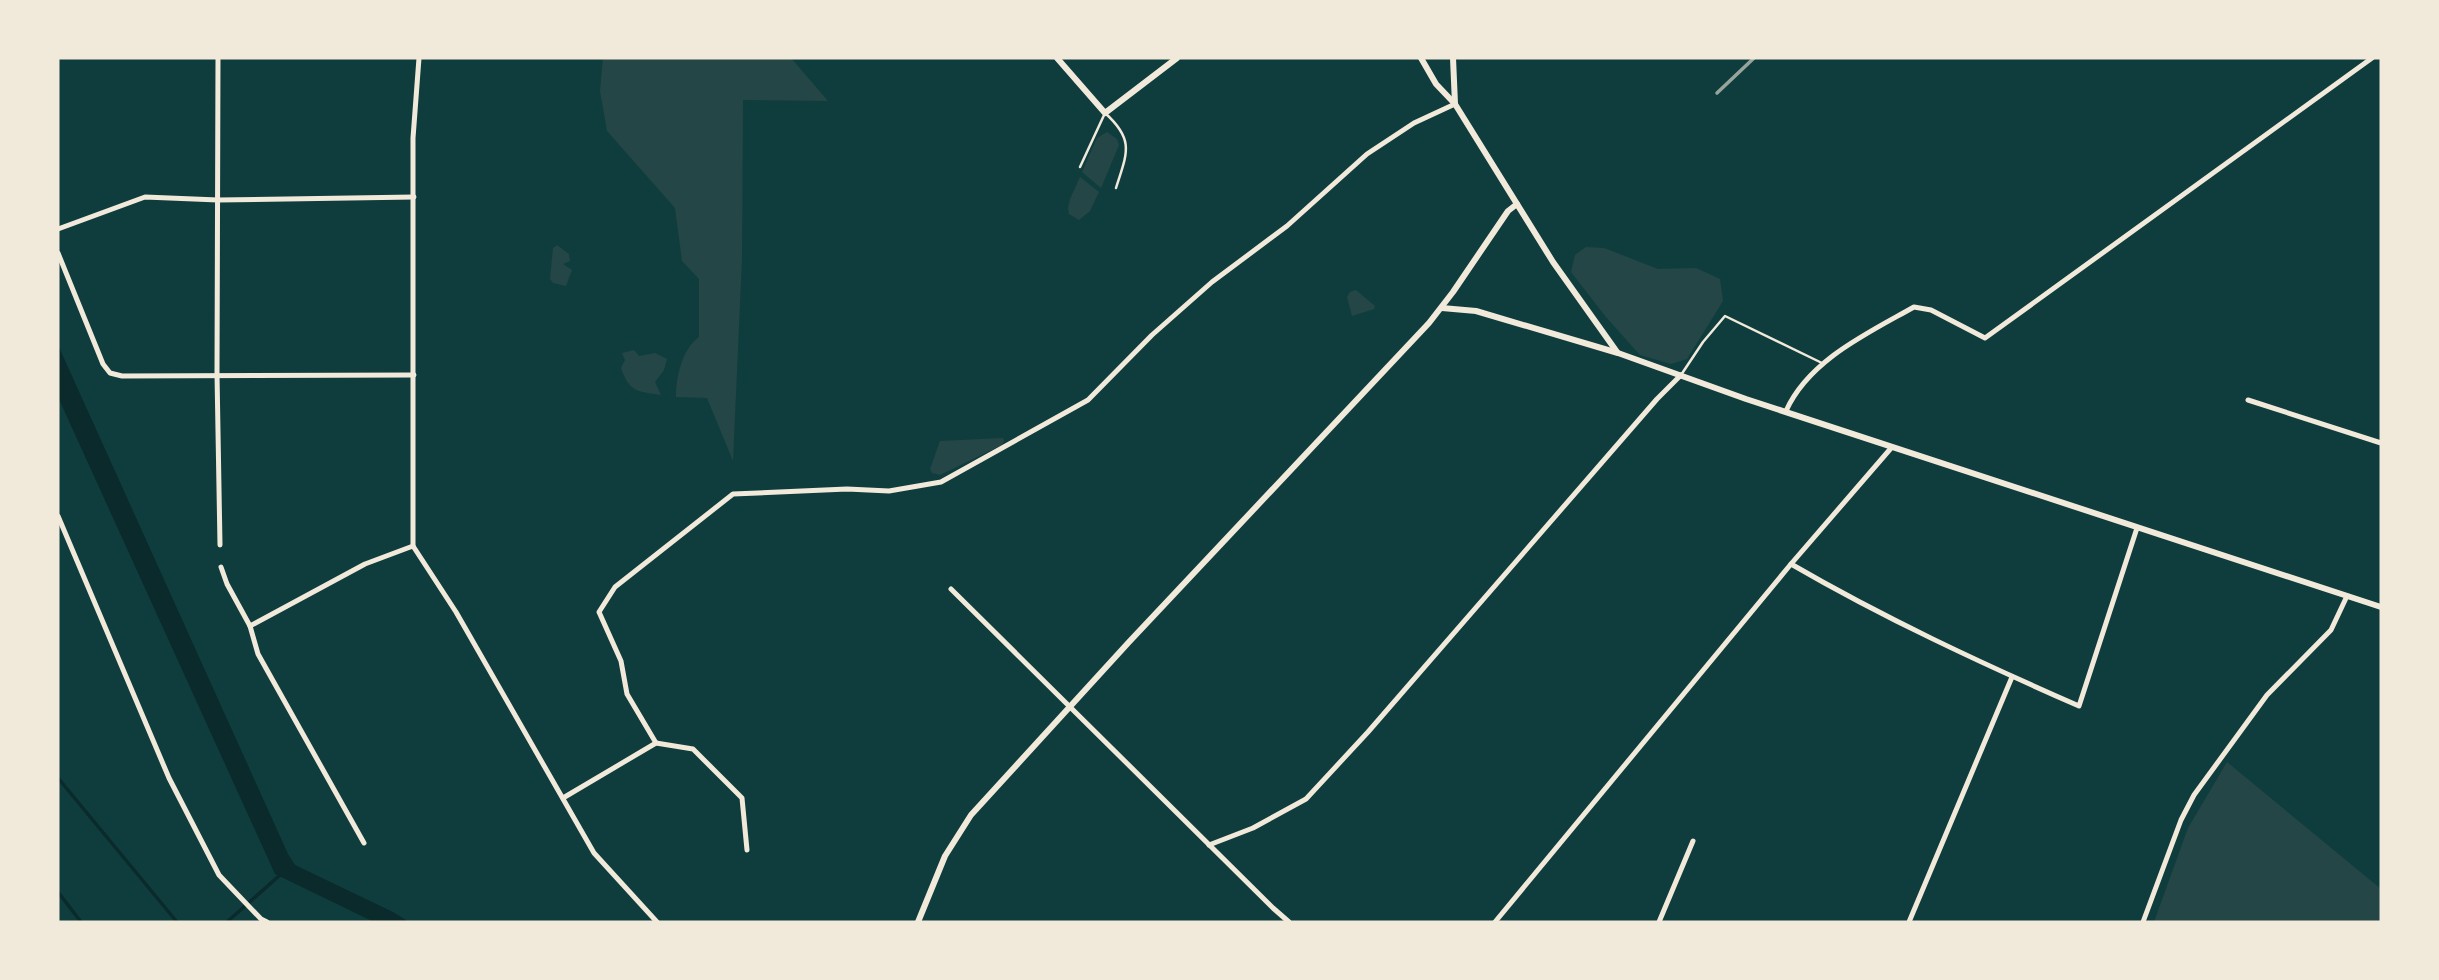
<svg xmlns="http://www.w3.org/2000/svg" width="2439" height="980" font-family="'IBM Plex Serif',serif">
  <style>
    .green { fill: #244646 }
    .water { fill: #0a2a2b }
    .lines { fill: none; stroke-linecap: round; stroke-linejoin: round }
    .stream { stroke: #0a2a2b; stroke-width: 3.5 }
    .service { stroke: #f1e9da; stroke-width: 2.5 }
    .minor { stroke: #f1e9da; stroke-width: 5 }
    .tertiary { stroke: #f1e9da; stroke-width: 6 }
    .rail { stroke: #97a49c; stroke-width: 3.5 }
  </style>
  <rect width="100%" height="100%" fill="#0f3d3e"/>
  <g class="green">
    <path d="M603,58H791L828,101L743,100L742,258L733,461L707,398L676,397C676,377 682,349 699,337V279L682,261L675,208L607,131L600,91Z"/>
    <polygon points="1107,132 1117,139 1119,145 1101,188 1082,172 1097,138"/>
    <polygon points="1080,177 1099,192 1090,211 1079,220 1069,214 1068,208 1070,199"/>
    <polygon points="557,245 569,254 570,261 563,264 572,270 566,286 553,283 550,279 553,248"/>
    <polygon points="1586,247 1604,248 1658,269 1696,268 1720,279 1723,301 1687,359 1671,364 1640,355 1606,317 1571,272 1575,255"/>
    <polygon points="1356,290 1375,306 1374,309 1352,316 1347,297 1350,292"/>
    <path d="M634,350L639,356L655,353L667,359L664,370L655,382L661,395C637,391 630,393 621,368L625,360L622,353Z"/>
    <polygon points="1003,438 1004,441 1002,445 940,475 932,473 930,469 940,441"/>
    <polygon points="2227,762 2381,889 2381,922 2154,922 2188,828"/>
  </g>
  <polygon class="water" points="58,345 288,854 295,865 393,912 409,922 374,922 275,874 58,397"/>
  <g class="lines">
    <g class="stream">
      <polyline points="58,778 177,922"/>
      <polyline points="58,892 81,922"/>
      <polyline points="227,922 280,875"/>
    </g>
    <g class="service">
      <path d="M1080,167L1105,113C1135,140 1127,153 1116,188"/>
      <polyline points="1681,375 1703,342 1725,316 1822,363"/>
    </g>
    <g class="minor">
      <polyline points="218,58 217,374 220,545"/>
      <polyline points="419,58 413,138 413,546 456,612 594,853 657,922"/>
      <polyline points="58,229 145,197 218,200 414,197"/>
      <polyline points="58,253 103,364 110,373 122,376 414,375"/>
      <polyline points="2248,400 2381,443"/>
      <path d="M1786,411C1809,360 1868,333 1914,307L1931,310L1985,338L2372,58"/>
      <polyline points="58,516 169,778 219,875 261,919 267,922"/>
      <path d="M1791,564C1884,618 1981,663 2079,706L2137,528"/>
      <polyline points="221,567 227,584 250,626 258,654 364,843"/>
      <polyline points="951,589 1273,908 1289,922"/>
      <polyline points="250,626 365,564 413,546"/>
      <polyline points="656,743 627,694 621,661 599,612 615,587 733,494 847,489 889,491 941,482 1088,400 1152,335 1212,282 1287,226 1367,154 1414,123 1455,104"/>
      <polyline points="563,798 656,743 693,749 742,798 747,850"/>
      <polyline points="1209,845 1253,828 1306,799 1368,732 1657,399 1681,375"/>
      <polyline points="1495,922 1791,564 1892,447"/>
      <polyline points="1659,922 1693,841"/>
      <polyline points="1909,922 2012,677"/>
      <polyline points="2143,922 2181,820 2194,795 2267,695 2331,630 2347,596"/>
    </g>
    <g class="tertiary">
      <polyline points="1057,58 1105,113 1177,58"/>
      <polyline points="1421,58 1436,84 1455,104 1553,262 1617,352"/>
      <polyline points="1453,58 1455,104"/>
      <polyline points="1442,308 1476,311 1618,353 1746,399 2381,607"/>
      <polyline points="918,922 945,856 971,815 1129,642 1429,323 1453,292 1508,211 1517,204"/>
    </g>
    <polyline class="rail" points="1717,93 1754,58"/>
  </g>
  <rect width="2439" height="980" fill="none" stroke="#f1e9da" stroke-width="119"/>
</svg>
